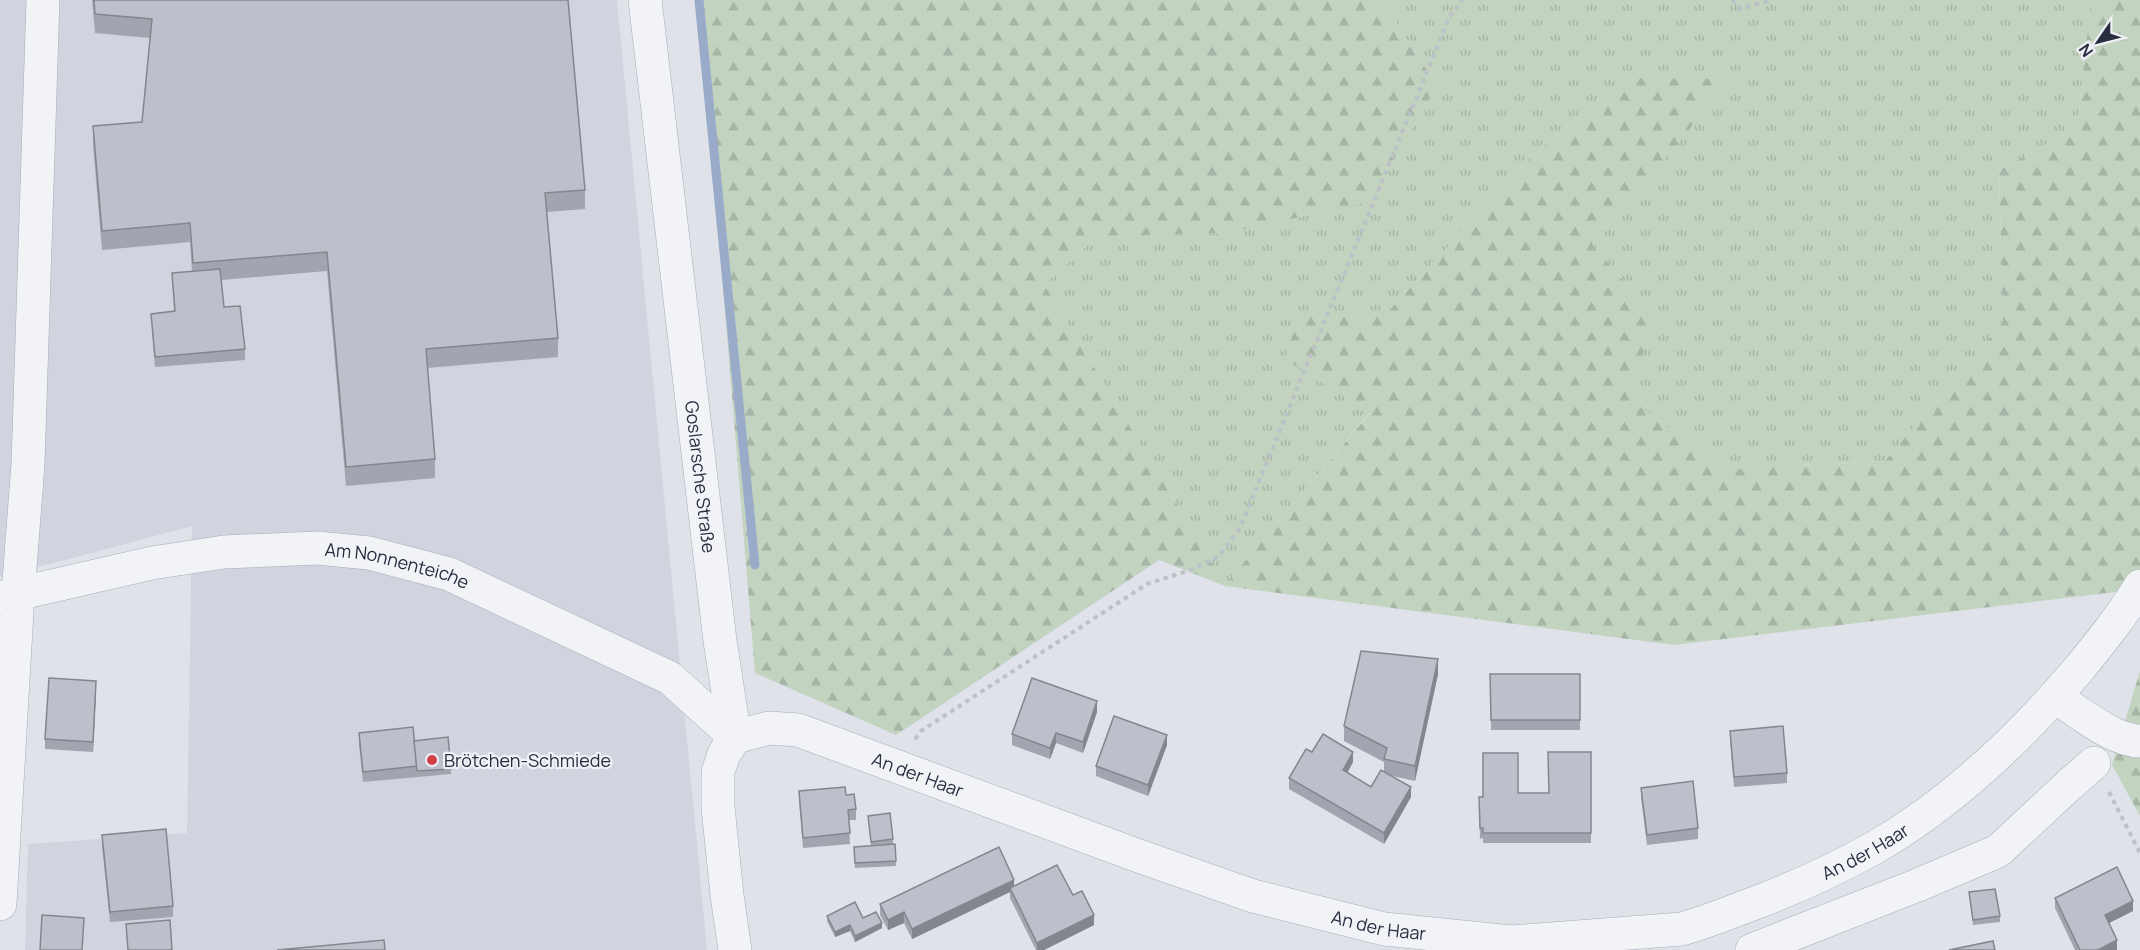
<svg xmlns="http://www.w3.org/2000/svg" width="2140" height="950" font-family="Manrope,sans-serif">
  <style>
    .built { fill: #d1d4de }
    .grass { fill: url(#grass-tufts) }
    .forest { fill: url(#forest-firs) }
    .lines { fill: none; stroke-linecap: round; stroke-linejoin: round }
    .stream { stroke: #99abc9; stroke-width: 9 }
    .minor-casing { stroke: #a8acb6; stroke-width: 34 }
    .path { stroke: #bdc0c7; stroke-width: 4; stroke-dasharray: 4.5 4.5; stroke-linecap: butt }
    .minor { stroke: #f2f3f7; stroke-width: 33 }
    .wall { fill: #a2a5af }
    .shaded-wall { fill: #84868e }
    .building { fill: #bcc0cb; stroke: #84868e; stroke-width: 1.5 }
    .poi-dot { fill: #d04145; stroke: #eff1f6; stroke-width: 2 }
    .labels { text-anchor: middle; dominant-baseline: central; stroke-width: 4.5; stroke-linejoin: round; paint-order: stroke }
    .street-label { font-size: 18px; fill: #282d40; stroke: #eff1f6 }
    .poi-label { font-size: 18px; fill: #282d40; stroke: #eff1f6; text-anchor: start }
  </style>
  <defs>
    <pattern id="grass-tufts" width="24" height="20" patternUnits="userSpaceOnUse" patternTransform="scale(1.5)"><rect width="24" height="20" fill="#c2d3c0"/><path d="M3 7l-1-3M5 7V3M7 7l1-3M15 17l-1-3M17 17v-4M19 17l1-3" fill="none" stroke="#a7b5a6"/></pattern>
    <pattern id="forest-firs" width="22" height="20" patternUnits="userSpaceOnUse" patternTransform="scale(1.5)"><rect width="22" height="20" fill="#c2d3c0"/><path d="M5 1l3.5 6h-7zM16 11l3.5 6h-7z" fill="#a7b5a6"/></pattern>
  </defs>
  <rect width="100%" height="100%" fill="#dfe2e9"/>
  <polygon class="built" points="0,0 617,0 707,950 25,950 28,844 187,833 192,526 73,558 0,576"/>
  <polygon class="grass" points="1382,0 2091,0 2077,128 1999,170 2003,322 1885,461 1724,470 1632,401 1652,314 1592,244 1654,174 1625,78 1531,157 1384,316 1298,316 1286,359 1370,412 1225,586 1044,284 1097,237 1227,233 1437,86"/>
  <g class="forest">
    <polygon points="699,0 1382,0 1437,86 1369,202 1227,233 1097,237 1044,284 1225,585 1370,413 1285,359 1298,316 1384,316 1531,157 1625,78 1729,79 1654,174 1592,244 1652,314 1633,401 1724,470 1885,461 2003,322 1999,170 2077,128 2091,0 2140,0 2140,589 1674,645 1225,586 1159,560 896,735 755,673"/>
    <polygon points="2140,671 2140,816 2112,765"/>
  </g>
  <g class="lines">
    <polyline class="stream" points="699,0 755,565"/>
    <defs>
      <g id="minor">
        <path id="s1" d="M645,0L720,641L735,737L724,754L718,772V807L727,895L735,950"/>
        <path id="s2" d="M0,598L152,563L224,552L317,548L369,553L449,574L670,678L735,737"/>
        <path d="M2055,697C2078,711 2113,741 2140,741"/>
        <path id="s3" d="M735,737L769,728L798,730L1136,855L1253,896L1384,929L1511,942L1682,929C1710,921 1736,910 1763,900C1801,885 1838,868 1874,848C1952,803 2020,738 2078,670C2100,643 2122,616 2140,586"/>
        <polyline points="0,904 18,594 28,464 43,0"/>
        <polyline points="1752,950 1918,885 1998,851 2069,785 2094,763"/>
      </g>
    </defs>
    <use href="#minor" class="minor-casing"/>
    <g class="path">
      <polyline points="1732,0 1741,9 1772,0"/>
      <polyline points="915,739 921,731 1147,584 1188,571 1219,556 1240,528 1449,18 1462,0"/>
      <polyline points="2109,792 2140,853"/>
    </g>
    <use href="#minor" class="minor"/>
  </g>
  <g class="wall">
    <polygon points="92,0 568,0 585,190 585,209 547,212 558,338 558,357 427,368 435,459 435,478 346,486 327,271 221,280 224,307 245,349 245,360 155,367 151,314 174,311 172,273 192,272 190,242 102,250 93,145 93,126 142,122 150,38 95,33"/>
    <polygon points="1438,674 1415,781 1392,776 1411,797 1384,844 1289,789 1289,778 1312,752 1353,762 1347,773 1371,787 1384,771 1384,762 1344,741 1344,726"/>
    <polygon points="1490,674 1580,674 1580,730 1491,730"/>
    <polygon points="96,691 93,752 45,749 45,739"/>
    <polygon points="1097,712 1083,753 1056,743 1050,759 1012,745 1012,734"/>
    <polygon points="1730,731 1787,773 1787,783 1734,787 1730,741"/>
    <polygon points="359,733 414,741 451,769 451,774 363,782 359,744"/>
    <polygon points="1167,745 1148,796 1096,776 1096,766"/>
    <polygon points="1591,752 1591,843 1483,843 1483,838 1480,839 1479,797 1518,793 1549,793"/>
    <polygon points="1641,788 1698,828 1698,839 1647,845 1641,798"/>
    <polygon points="799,791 846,795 856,809 856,820 849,820 850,844 803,848 799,801"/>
    <polygon points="868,816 893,839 893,844 895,844 896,866 855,868 854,847 871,846"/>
    <polygon points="102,835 173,906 173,917 110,922 102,846"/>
    <polygon points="1014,886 1073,895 1094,925 1044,950 1036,950 1010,898 1010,892 912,939 904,923 888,930 880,915 880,904"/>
    <polygon points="1969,892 2000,916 2000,922 1973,925"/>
    <polygon points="2055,898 2133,911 2109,923 2117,950 2075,950 2055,908"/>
    <polygon points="827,916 863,918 882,928 855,942 850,931 835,937 827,921"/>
  </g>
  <g class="shaded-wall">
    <polygon points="1438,659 1438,674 1415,781 1415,766"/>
    <polygon points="96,681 96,691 93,752 93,742"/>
    <polygon points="1097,701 1097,712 1083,753 1083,742"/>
    <polygon points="1056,733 1056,743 1050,759 1050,748"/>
    <polygon points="1167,735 1167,745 1148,796 1148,785"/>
    <polygon points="1353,752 1353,762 1343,781 1343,770"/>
    <polygon points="1411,787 1411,797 1384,844 1384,833"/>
    <polygon points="1014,880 1014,890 1010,888 1010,892 912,939 912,929"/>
    <polygon points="2133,901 2133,911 2105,925 2105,915"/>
    <polygon points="904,912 904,923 888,930 888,920"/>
    <polygon points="1094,915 1094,925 1044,950 1037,950 1037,943"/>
    <polygon points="882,923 882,928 855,942 855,936"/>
    <polygon points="850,925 850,931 835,937 835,932"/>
    <polygon points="2117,940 2117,950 2098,950"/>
  </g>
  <g class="building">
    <polygon points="94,0 568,0 585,190 545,193 558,338 426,349 435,459 346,467 327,252 193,263 190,223 102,231 93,126 142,122 152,19 95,14"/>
    <polygon points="220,269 224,307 240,306 245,349 155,357 151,314 175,311 172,273"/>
    <polygon points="1361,651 1438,659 1415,766 1384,759 1387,748 1344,726"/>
    <polygon points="1490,674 1580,674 1580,720 1491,720"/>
    <polygon points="49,678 96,681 93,742 45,739"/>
    <polygon points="1032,678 1097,701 1083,742 1056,733 1050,748 1012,734"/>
    <polygon points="1114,716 1167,735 1148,785 1096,766"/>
    <polygon points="1783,726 1787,773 1734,777 1730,731"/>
    <polygon points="413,727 417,766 363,772 359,733"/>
    <polygon points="1323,734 1353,752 1343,770 1371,787 1381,770 1411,787 1384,833 1289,778 1306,749 1312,752"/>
    <polygon points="448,737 451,769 417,771 414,741"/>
    <polygon points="1548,752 1591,752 1591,833 1483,833 1483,828 1480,828 1479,797 1483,797 1483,753 1518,753 1518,793 1549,793"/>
    <polygon points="1693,781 1698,828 1647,835 1641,788"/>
    <polygon points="845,787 846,795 854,794 856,809 848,810 850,833 803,838 799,791"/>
    <polygon points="890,813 893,839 871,842 868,816"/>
    <polygon points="166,829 173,906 110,912 102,835"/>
    <polygon points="895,844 896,861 855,863 854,847"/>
    <polygon points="999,847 1014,880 912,929 904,912 888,920 880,904"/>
    <polygon points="1057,865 1073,895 1082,891 1094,915 1037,943 1010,888"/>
    <polygon points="2117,867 2133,901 2105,915 2117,940 2098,950 2080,950 2055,898"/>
    <polygon points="1995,889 2000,916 1973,920 1969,892"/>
    <polygon points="855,902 863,918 876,912 882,923 855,936 850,925 835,932 827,916"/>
    <polygon points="42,915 84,918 82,950 40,950"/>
    <polygon points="170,920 172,950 128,950 126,924"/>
    <polygon points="384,940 385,950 277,950"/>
    <polygon points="1993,941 1995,950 1949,950"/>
  </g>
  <circle class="poi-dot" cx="432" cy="760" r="6"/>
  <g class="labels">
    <g class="street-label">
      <text stroke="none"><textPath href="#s1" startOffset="480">Goslarsche Straße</textPath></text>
      <text stroke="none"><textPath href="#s2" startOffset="404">Am Nonnenteiche</textPath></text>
      <text stroke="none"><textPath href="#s3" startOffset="192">An der Haar</textPath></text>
      <text stroke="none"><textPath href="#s3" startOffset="1182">An der Haar</textPath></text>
      <text stroke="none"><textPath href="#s3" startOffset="678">An der Haar</textPath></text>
    </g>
    <g class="poi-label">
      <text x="444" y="760">Brötchen-Schmiede</text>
    </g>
  </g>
  <g transform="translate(2098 42) rotate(235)" stroke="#eff1f6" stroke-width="4.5" paint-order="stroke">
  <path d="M0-4.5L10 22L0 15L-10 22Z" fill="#282d40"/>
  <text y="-9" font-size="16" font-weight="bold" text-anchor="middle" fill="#282d40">N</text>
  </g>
</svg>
